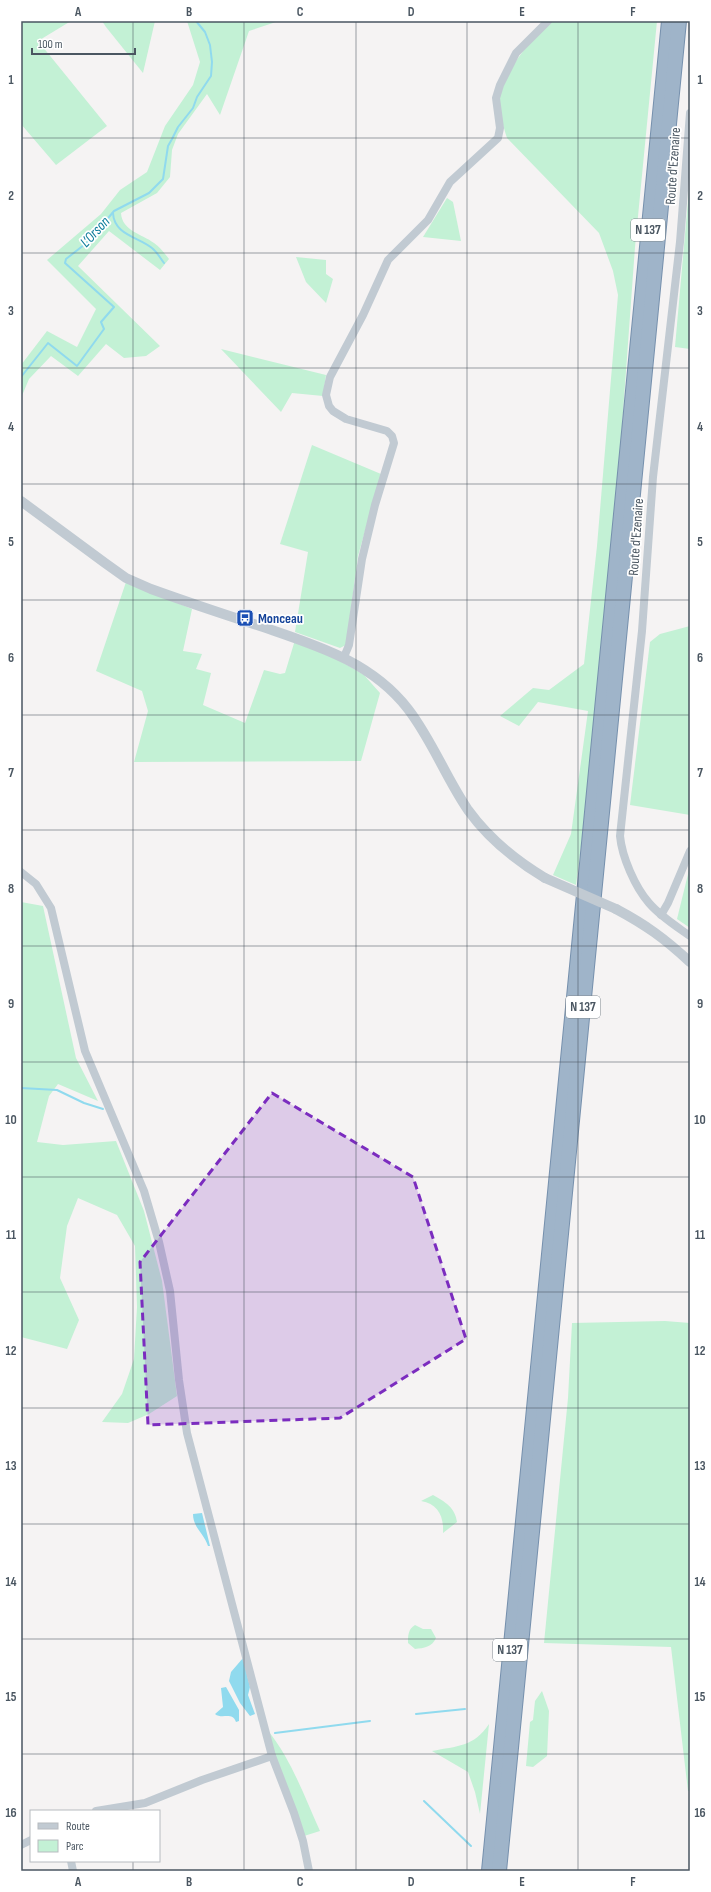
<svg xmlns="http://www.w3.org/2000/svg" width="711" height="1892" font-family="'Sofia Sans Condensed',sans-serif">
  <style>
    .green { fill: #c3f1d5 }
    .water { fill: #90daee }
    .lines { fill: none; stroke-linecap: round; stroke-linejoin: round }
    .stream { stroke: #90daee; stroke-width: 2 }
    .trunk-casing { stroke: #7690ad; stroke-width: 16 }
    .minor { stroke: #c1cad2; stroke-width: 8 }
    .tertiary { stroke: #c1cad2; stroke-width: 10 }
    .trunk { stroke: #9fb4c9; stroke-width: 14 }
    .tertiary-bridge { stroke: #c1cad2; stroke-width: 10 }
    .marked { fill: #7b2cbf; fill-opacity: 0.2; stroke: #7b2cbf; stroke-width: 3; stroke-dasharray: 8 5; stroke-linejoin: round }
    .grid { fill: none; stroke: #4a5661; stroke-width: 1; stroke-opacity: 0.55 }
    .labels { text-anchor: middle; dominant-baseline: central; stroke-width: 3.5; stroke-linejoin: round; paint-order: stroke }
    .shield { fill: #fff; stroke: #808990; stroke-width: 1 }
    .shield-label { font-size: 13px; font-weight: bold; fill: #4a5661 }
    .street-label { font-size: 14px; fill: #4a5661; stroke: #fff }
    .transit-label { font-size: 14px; font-weight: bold; fill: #164399; stroke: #fff; text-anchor: start }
    .water-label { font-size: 15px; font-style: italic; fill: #0c7c9b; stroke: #fff }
    .neatline { fill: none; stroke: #4a5661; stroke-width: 1.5 }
    .grid-label { font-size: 13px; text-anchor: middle; font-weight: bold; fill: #4a5661 }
  </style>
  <rect width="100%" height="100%" fill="#f5f3f3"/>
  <g class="green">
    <polygon points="21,21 71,21 38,41 107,126 56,165 21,124"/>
    <polygon points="102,21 155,21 143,73 106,27"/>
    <path d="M187,21H279L249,31L220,115L207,94L178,134L172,150L170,177L157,193L121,213C122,231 142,234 154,243C160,247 165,254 169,259L160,270L109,231L78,266L160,346L146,356L124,358L106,344L78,376L51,356L29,379L21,398V365L47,331L77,347L96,309L47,260L101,214L120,190L147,172L165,126L193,85L200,62Z"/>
    <path d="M551,21H657L635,247L621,440L589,785L576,885L553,875L571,834L588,711L538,702L519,726L500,716L533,688L549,690L584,664L597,546L618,295L613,271L599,233L507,138C504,128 500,116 499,105C497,77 532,39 551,21Z"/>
    <polygon points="690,178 690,349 675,347"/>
    <polygon points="447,198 453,202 461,241 423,237"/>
    <polygon points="296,257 326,260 326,274 333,279 326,303 306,282"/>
    <polygon points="221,349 326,375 323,396 292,393 281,412"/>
    <polygon points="312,445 381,474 358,556 346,645 340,648 295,632 308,552 280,544"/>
    <polygon points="126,582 192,609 183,651 202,654 196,669 211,673 203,705 245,723 264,670 280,674 285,673 295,640 327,653 364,675 380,693 361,761 134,762 148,711 142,691 96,671"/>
    <polygon points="690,626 690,815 630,805 650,642 660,634"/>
    <polygon points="690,866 690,928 677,919"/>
    <polygon points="21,902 43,906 76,1058 98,1101 58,1084 49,1096 37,1142 63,1145 116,1141 144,1211 162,1281 177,1396 149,1414 128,1423 102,1422 122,1394 134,1359 137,1307 135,1246 117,1215 78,1198 67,1226 60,1278 79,1320 67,1349 21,1337"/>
    <polygon points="665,1321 690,1323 690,1791 688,1791 671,1647 544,1643 568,1398 572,1323"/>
    <path d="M433,1495C445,1502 455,1507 457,1522L443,1533C444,1516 438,1504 421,1501Z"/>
    <path d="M415,1625L423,1629H431L436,1638C432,1647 424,1648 415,1649L408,1643C408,1636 408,1629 415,1625Z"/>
    <polygon points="542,1691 549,1711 547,1756 533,1767 526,1766 530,1722 533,1720 535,1701"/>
    <path d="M489,1724L480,1814L475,1792L468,1772L432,1751C457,1746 474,1747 489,1724Z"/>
    <path d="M269,1732C292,1761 305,1798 320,1831L304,1836L274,1755Z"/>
  </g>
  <g class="water">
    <path d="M202,1513L210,1546H208C204,1533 193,1528 193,1514Z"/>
    <polygon points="243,1658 250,1687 248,1695 255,1714 250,1716 240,1703 229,1681 231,1672"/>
    <path d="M226,1687L239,1710V1721L236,1722C232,1711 222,1720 215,1714L223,1707L221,1688Z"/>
  </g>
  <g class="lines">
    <g class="stream">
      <path d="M113,213C114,235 139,237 152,248C157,252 161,259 164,263"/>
      <polyline points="21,377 48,343 77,366 104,329 101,322 114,307 65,263 66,259 89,241 114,211 149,193 163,179 168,146 172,139 178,127 193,108 197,97 211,76 212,62 210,45 205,32 196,21"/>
      <polyline points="21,1088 57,1090 84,1103 103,1109"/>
      <polyline points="416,1714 465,1709"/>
      <polyline points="275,1733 370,1721"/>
      <polyline points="424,1801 471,1846"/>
    </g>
    <defs>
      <g id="trunk">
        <polyline points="489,1871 669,21"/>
        <polyline points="499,1871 679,21"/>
      </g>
    </defs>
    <use href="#trunk" class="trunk-casing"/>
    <g class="minor">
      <path d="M690,113L680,242L653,477L642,631L620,836C622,857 635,887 649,903C660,916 676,926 690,936"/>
      <polyline points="344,657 349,645 362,559 375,505 394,443 392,436 387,431 346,419 333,411 329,406 326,395 330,377 363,315 388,260 428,220 450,182 498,138 500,128 496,98 500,85 516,53 548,21"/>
      <polyline points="21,872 36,884 51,908 85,1051 144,1191 159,1242 170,1291 179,1380 187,1433 272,1756 294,1813 303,1841 309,1871"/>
      <polyline points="661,915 668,903 690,851"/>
      <polyline points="96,1811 145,1803 202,1780 272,1756"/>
      <polyline points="21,1845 31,1840"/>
      <polyline points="71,1861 73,1871"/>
    </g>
    <g class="tertiary">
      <path d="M21,501L105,563L126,578L151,589C187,602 223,614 260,626C315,645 371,661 408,709C432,740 446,778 468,810C489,839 515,860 545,878"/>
      <path d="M616,909C646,925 664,938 690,962"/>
    </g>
    <use href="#trunk" class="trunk"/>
    <polyline class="tertiary-bridge" points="545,878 616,909"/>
  </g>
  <path class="marked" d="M272,1093L413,1177L466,1339L340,1418L148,1425L140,1262Z"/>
  <path class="grid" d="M133,21V1811M244,21V1871M356,21V1871M467,21V1871M578,21V1871M21,138H690M21,253H690M21,368H690M21,484H690M21,600H690M21,715H690M21,830H690M21,946H690M21,1062H690M21,1177H690M21,1292H690M21,1408H690M21,1524H690M21,1639H690M21,1754H690M133,1861V1871"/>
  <defs>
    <symbol id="bus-square" viewBox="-11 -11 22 22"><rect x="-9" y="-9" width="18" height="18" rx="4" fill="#1a4fb4" stroke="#fff"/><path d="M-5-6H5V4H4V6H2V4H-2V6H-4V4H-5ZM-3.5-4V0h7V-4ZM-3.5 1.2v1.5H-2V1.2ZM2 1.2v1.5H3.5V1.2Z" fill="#fff"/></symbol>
  </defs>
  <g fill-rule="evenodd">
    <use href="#bus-square" x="235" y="608" width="20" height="20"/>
  </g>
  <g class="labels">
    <g class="shield">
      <rect x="631" y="219" width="34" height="22" rx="3"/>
      <rect x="566" y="996" width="34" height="22" rx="3"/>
      <rect x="493" y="1639" width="34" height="22" rx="3"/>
    </g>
    <g class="shield-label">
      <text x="648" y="230">N 137</text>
      <text x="583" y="1007">N 137</text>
      <text x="510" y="1650">N 137</text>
    </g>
    <g class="street-label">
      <text transform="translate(673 166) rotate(-86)">Route d'Ezenaire</text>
      <text transform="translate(636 537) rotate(-86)">Route d'Ezenaire</text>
    </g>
    <g class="transit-label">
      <text x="258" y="618">Monceau</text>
    </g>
    <g class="water-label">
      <text transform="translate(95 232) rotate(-47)">L’Orson</text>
    </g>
  </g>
  <rect width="711" height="1892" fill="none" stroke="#ffffff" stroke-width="44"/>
  <rect x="30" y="1810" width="130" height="52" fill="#ffffff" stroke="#b7bbc0"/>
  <rect x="38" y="1823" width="20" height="6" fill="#c1cad2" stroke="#b7bbc0"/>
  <text x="66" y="1830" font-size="12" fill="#4a5661">Route</text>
  <rect x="38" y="1840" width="20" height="12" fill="#c3f1d5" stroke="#b7bbc0"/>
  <text x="66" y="1850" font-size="12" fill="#4a5661">Parc</text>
  <path d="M32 48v6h103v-6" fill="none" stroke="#4a5661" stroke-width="2"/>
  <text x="38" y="48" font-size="12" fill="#4a5661" stroke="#ffffff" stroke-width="3" paint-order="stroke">100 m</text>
  <rect x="22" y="22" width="667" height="1848" class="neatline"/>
  <g class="grid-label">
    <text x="78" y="16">A</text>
    <text x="189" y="16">B</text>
    <text x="300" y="16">C</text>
    <text x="411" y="16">D</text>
    <text x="522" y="16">E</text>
    <text x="633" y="16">F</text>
    <text x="11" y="84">1</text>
    <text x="700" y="84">1</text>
    <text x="11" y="200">2</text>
    <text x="700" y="200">2</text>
    <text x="11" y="315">3</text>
    <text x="700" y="315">3</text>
    <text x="11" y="431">4</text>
    <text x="700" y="431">4</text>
    <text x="11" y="546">5</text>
    <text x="700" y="546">5</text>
    <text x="11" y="662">6</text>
    <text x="700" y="662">6</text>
    <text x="11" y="777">7</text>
    <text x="700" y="777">7</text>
    <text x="11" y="893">8</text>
    <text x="700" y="893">8</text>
    <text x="11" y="1008">9</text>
    <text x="700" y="1008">9</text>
    <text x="11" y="1124">10</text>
    <text x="700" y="1124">10</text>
    <text x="11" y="1239">11</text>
    <text x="700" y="1239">11</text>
    <text x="11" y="1355">12</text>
    <text x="700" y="1355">12</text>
    <text x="11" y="1470">13</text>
    <text x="700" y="1470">13</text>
    <text x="11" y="1586">14</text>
    <text x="700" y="1586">14</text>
    <text x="11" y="1701">15</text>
    <text x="700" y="1701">15</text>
    <text x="11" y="1817">16</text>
    <text x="700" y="1817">16</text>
    <text x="78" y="1886">A</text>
    <text x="189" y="1886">B</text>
    <text x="300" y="1886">C</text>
    <text x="411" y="1886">D</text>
    <text x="522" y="1886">E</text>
    <text x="633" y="1886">F</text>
  </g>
</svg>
